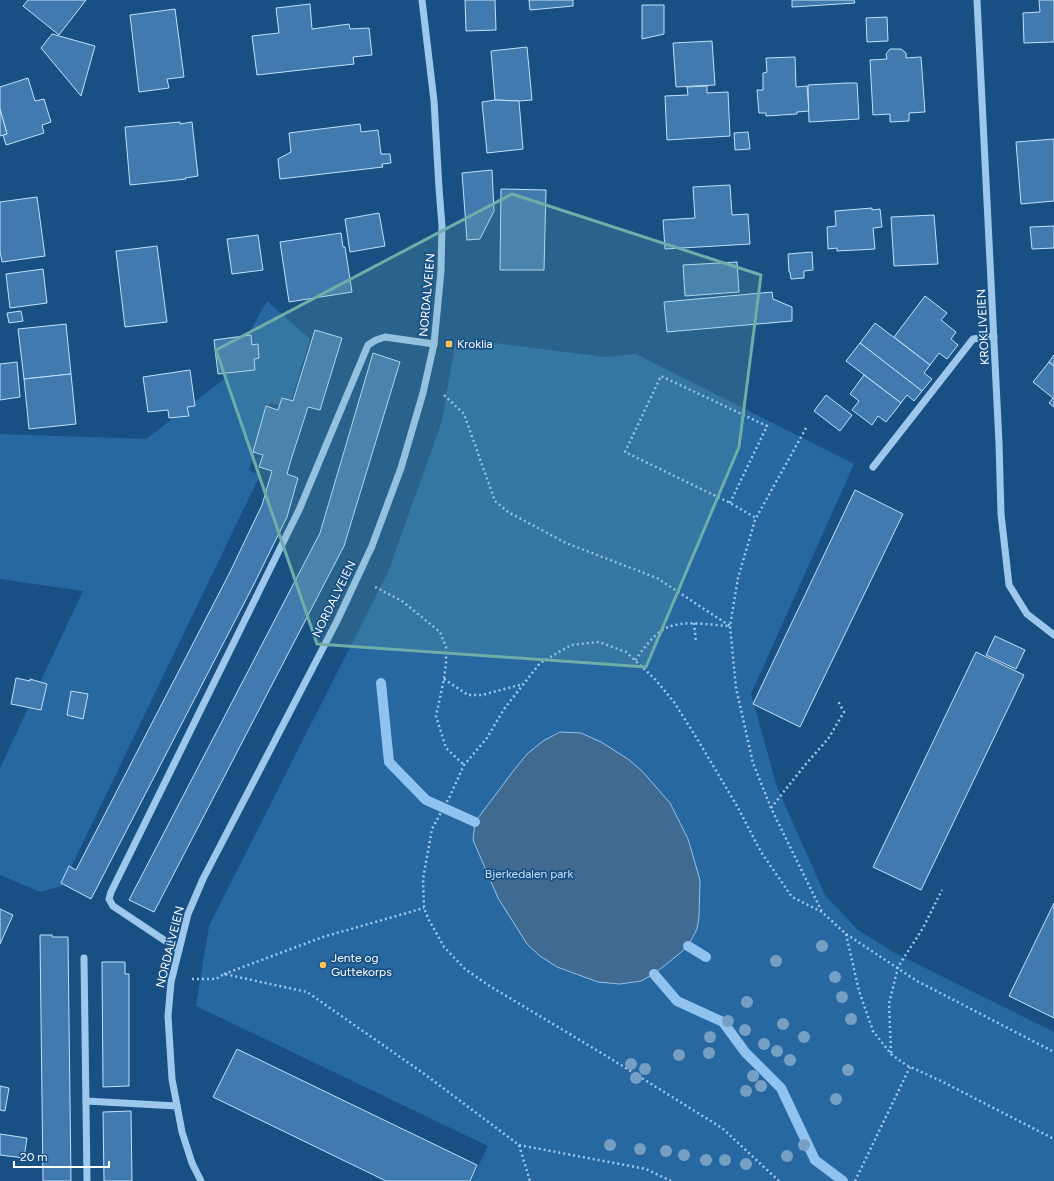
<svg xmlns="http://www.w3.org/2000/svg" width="1054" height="1181" font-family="Figtree,sans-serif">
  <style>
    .green { fill: #2768a1 }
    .water { fill: #416a91; stroke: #90c3ef }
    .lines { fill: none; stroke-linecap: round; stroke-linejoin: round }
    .stream { stroke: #90c3ef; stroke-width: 10 }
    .building { fill: #417aae; stroke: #c3e0f9 }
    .path { stroke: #9ec7ec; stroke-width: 2.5; stroke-dasharray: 2 3; stroke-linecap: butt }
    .minor { stroke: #9ec7ec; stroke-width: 7 }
    .tree { fill: #769fc4 }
    .marked { fill: #6fada8; fill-opacity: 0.2; stroke: #6fada8; stroke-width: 3; stroke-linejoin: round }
    .poi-dot { fill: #ffc259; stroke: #185084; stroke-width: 1.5 }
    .labels { text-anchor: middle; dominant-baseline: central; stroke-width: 3.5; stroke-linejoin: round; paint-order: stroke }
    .street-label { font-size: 12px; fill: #fff; stroke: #185084 }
    .poi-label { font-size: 12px; fill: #fff; stroke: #185084; text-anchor: start }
    .park-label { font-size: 12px; fill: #c3e0f9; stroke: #185084 }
  </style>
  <rect width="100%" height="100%" fill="#185084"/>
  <g class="green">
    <polygon points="267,301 310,339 289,408 270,403 249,470 260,475 62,886 40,892 0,875 0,768 83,591 0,579 0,434 146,439 223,380"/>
    <polygon points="456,338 605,357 636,354 854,464 751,694 777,787 825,895 858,930 895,953 1054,1032 1054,1181 471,1181 488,1146 196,1006 209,926 388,572 442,421"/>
  </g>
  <polygon class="water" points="560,732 581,733 601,742 628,759 642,771 670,803 688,839 700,880 699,917 697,929 688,946 679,954 654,974 641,981 620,984 598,982 557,967 540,956 527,944 498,898 473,840 475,822 514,770 527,754 543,741"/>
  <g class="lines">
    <g class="stream">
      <polyline points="381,683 389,762 426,800 475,822"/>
      <polyline points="688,946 706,957"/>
      <polyline points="654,974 677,1001 723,1022 745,1052 781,1088 815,1160 843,1181"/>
    </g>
  </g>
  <g class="building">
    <polygon points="28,0 86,0 59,35 23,6"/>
    <polygon points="465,0 495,0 496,30 466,31"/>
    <polygon points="529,0 573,0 573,6 530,10"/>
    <polygon points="792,0 854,0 855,3 792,7"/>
    <polygon points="1039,0 1054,0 1054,42 1024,43 1023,13 1040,12"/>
    <polygon points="310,4 312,29 349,24 350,29 369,28 372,55 353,57 354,64 257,75 252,36 279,33 276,8"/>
    <polygon points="642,5 664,5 664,34 642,39"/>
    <polygon points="175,9 184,77 167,79 169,88 139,92 130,15"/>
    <polygon points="887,17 888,41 867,42 866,18"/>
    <polygon points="52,34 95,46 81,96 41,48"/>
    <polygon points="712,41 715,85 676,87 673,43"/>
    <polygon points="527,47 532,100 519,101 495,100 491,51"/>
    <polygon points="890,49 901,49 906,53 906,58 921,57 925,112 909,113 909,121 890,122 890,114 873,115 870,60 887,59 886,54"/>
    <polygon points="795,57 796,87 807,86 809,111 797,112 797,114 766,116 766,113 759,113 757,90 763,90 763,73 767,72 766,58"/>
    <polygon points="28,78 35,101 44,99 51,122 42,125 44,133 6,145 3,135 7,134 0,109 0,87"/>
    <polygon points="847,83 857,83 859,119 809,122 808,85"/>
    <polygon points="707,86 707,93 728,92 730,136 667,140 665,96 688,95 687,87"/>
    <polygon points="495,100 519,101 523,149 487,153 482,102"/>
    <polygon points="0,109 7,134 0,136"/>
    <polygon points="180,122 180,124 192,122 198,176 185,178 186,179 130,185 125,127"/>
    <polygon points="360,124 361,132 378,130 381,154 390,154 391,163 382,164 383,167 280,179 278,159 291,152 289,133"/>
    <polygon points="748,132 750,149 735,150 734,133"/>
    <polygon points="1054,139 1054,201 1021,204 1016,142"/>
    <polygon points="492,170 494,211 480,239 467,240 462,173"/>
    <polygon points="730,185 732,215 748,214 750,244 665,249 663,220 695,218 693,187"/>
    <polygon points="501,189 546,190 544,270 500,270"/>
    <polygon points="37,197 45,256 2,262 0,251 0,202"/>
    <polygon points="872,208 872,210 880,209 882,227 873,228 875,249 837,251 837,248 828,249 827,227 836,226 835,211"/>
    <polygon points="379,213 385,246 350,252 345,219"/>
    <polygon points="934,215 938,264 894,266 891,217"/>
    <polygon points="1054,226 1054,248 1032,249 1030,227"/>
    <polygon points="341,233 343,247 345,247 352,292 289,302 280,242"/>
    <polygon points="258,235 263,270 232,274 227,239"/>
    <polygon points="157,246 167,322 125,327 116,251"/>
    <polygon points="812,252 813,270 804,271 804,278 791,279 790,272 789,272 788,254"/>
    <polygon points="737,262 739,292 685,296 683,265"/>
    <polygon points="43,269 47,303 10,308 6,274"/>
    <polygon points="772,292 773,299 792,307 792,321 667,332 664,302"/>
    <polygon points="925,296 947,313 941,320 956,332 951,339 958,345 947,359 939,353 930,365 894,337"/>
    <polygon points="21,311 23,321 9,323 7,313"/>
    <polygon points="875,323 930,365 924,373 932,379 922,391 860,343"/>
    <polygon points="66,324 71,374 24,379 18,329"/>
    <polygon points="315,330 342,338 320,410 308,407 290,463 287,474 298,478 287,517 254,584 91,899 61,883 69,866 76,870 230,572 262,505 272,471 259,467 263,455 253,452 266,406 278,410 282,398 293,401"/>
    <polygon points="251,335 252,345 258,344 259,358 254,359 255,370 218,374 214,340"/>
    <polygon points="860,343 922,391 914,401 907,395 901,403 846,361"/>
    <polygon points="373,353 400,362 344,546 154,912 129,900 320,533"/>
    <polygon points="1054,355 1054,366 1049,362"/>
    <polygon points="17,362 20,397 0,400 0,364"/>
    <polygon points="1049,362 1054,366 1054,407 1049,403 1053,398 1033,382"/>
    <polygon points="190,370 195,406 187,407 189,416 169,418 168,410 148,412 143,377"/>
    <polygon points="71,374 76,424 29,429 24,379"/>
    <polygon points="864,375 901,403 886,422 878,416 872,425 852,410 859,401 850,394"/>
    <polygon points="826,395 852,415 840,431 814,411"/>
    <polygon points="855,490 903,514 800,727 753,704"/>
    <polygon points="995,636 1025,650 1016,669 986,655"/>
    <polygon points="976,652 1024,675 921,890 873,867"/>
    <polygon points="16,678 30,681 30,679 47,684 41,710 11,704"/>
    <polygon points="71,691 88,694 83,719 67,715"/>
    <polygon points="1054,903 1054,1018 1009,996"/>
    <polygon points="0,909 13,915 0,944"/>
    <polygon points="40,935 52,935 52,937 68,937 71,1181 43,1181"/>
    <polygon points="102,962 125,962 125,974 129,974 129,1086 103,1087"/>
    <polygon points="237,1049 477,1165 470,1181 386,1181 213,1097"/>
    <polygon points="0,1086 9,1088 5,1111 0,1110"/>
    <polygon points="131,1111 132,1181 104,1181 103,1112"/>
    <polygon points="0,1134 27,1138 24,1158 0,1155"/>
  </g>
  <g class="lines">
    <g class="path">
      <polyline points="444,395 464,414 495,501 508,512 566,543 657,578 730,626"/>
      <polyline points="806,428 755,520 738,578 730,626 736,688 753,763 771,808 822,912"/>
      <polyline points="730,503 767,426 661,376 625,452 730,503 756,518"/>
      <polyline points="375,587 402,601 440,632 446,647 446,663 444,679 436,716 446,748 464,765"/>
      <polyline points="694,623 696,643"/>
      <path d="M635,660C642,651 649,641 657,634C676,617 706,625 729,626"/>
      <polyline points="444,679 468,695 482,695 523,684"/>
      <polyline points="771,808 805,765 828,739 844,712 838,701"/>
      <polyline points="846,934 859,991 873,1031 891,1054 906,1065 941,1081 1054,1139"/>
      <polyline points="224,974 323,937 424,908"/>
      <polyline points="192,979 216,979 224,974 307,992 423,1073 519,1145 530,1181"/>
      <polyline points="891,1053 889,1004 898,967 923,928 942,890"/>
      <polyline points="519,1145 646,1169 671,1181"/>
      <polyline points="779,1181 722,1128 608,1057 488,985 465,969 444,947 429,920 424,908 423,879 432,829 450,796 464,765 487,738 504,709 540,663 571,645 599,642 626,652 654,678 674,702 696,737 737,806 761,852 792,897 822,912 846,934 917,981 1054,1052"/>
      <polyline points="855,1181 910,1067"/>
    </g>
    <g class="minor">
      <polyline points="977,0 999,443 1001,514 1009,585 1027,614 1054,635"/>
      <polyline points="873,467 973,339 994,336"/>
      <polyline points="179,950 113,906 109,899 111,892 299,510 368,345 376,340 385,337 434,344"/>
      <polyline points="84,958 87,1181"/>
      <polyline points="86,1101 177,1106"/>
      <polyline points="201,1181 192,1163 182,1132 172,1079 168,1016 171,982 188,914 203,879 337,621 372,546 401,468 423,393 434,344 441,271 442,226 439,188 434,101 422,0"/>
    </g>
  </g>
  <g class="tree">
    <circle cx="822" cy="946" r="6"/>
    <circle cx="776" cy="961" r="6"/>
    <circle cx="835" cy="977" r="6"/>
    <circle cx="842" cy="997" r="6"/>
    <circle cx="747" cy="1002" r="6"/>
    <circle cx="851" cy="1019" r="6"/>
    <circle cx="728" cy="1021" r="6"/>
    <circle cx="783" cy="1024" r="6"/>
    <circle cx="745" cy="1030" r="6"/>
    <circle cx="710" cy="1037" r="6"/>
    <circle cx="804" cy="1037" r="6"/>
    <circle cx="764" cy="1044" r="6"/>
    <circle cx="777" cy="1051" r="6"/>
    <circle cx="709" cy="1053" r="6"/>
    <circle cx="679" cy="1055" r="6"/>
    <circle cx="790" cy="1060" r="6"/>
    <circle cx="631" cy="1064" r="6"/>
    <circle cx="645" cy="1069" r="6"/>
    <circle cx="848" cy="1070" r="6"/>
    <circle cx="753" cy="1076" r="6"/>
    <circle cx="636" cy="1078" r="6"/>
    <circle cx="761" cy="1086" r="6"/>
    <circle cx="746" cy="1091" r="6"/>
    <circle cx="836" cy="1099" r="6"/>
    <circle cx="610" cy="1145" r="6"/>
    <circle cx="804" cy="1145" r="6"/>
    <circle cx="640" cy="1149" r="6"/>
    <circle cx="666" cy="1151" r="6"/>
    <circle cx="684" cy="1155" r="6"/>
    <circle cx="787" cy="1156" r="6"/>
    <circle cx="706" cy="1160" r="6"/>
    <circle cx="725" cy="1160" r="6"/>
    <circle cx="746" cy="1164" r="6"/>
  </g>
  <path class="marked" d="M512,194L761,275L739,447L646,667L317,644L216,350Z"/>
  <g class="poi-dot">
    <rect x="445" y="340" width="8" height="8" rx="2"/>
    <circle cx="323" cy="965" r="4"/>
  </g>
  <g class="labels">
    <g class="street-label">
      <text transform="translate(427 295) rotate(-85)">NORDALVEIEN</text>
      <text transform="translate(983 327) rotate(-93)">KROKLIVEIEN</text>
      <text transform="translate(334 599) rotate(-64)">NORDALVEIEN</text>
      <text transform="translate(170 947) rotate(-76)">NORDALVEIEN</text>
    </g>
    <g class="poi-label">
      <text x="457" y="344">Kroklia</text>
      <text x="331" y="958">Jente og<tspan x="331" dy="14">Guttekorps</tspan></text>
    </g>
    <g class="park-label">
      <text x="529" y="874">Bjerkedalen park</text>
    </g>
  </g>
  <path d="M14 1161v6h95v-6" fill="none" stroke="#ffffff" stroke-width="2"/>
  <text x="20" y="1161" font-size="12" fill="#ffffff" stroke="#185084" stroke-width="3" paint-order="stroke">20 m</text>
</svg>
